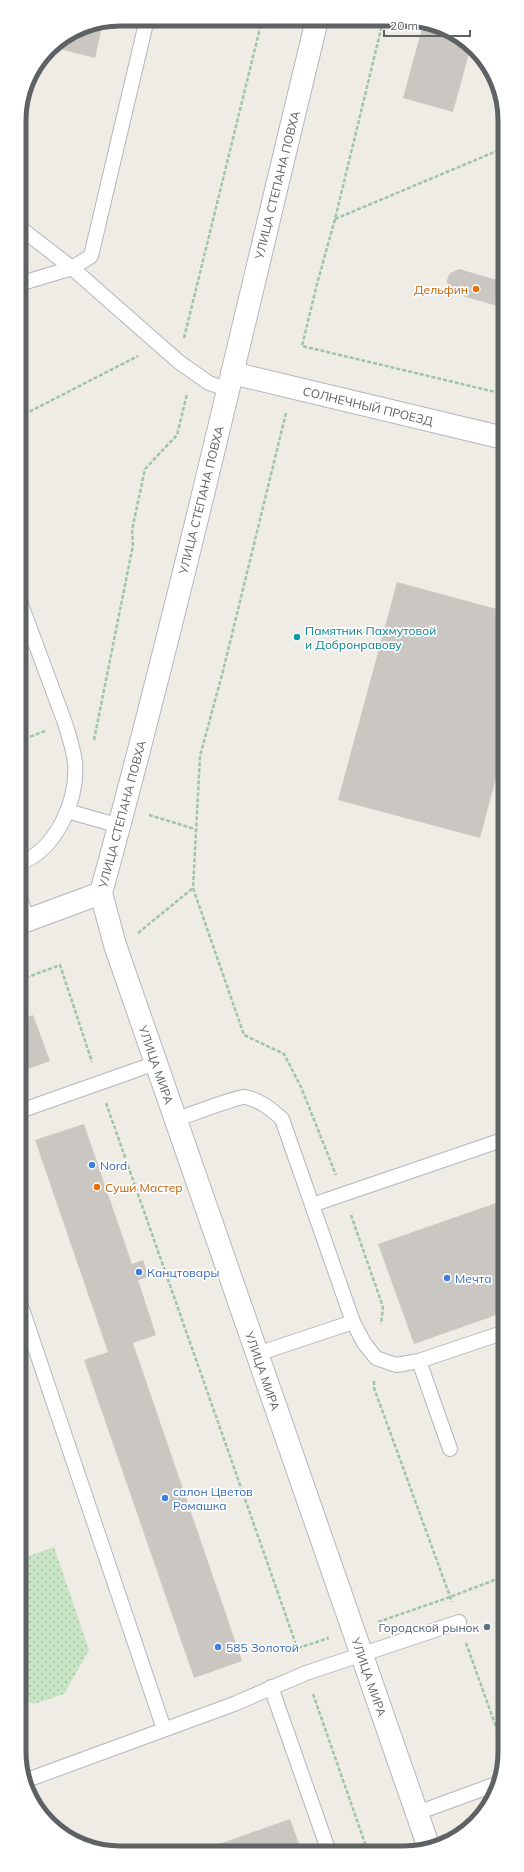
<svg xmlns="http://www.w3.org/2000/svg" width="524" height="1872" font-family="Mulish,sans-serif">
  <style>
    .park { fill: url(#park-dots) }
    .building { fill: #cac7c3 }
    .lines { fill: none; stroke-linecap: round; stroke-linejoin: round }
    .service-casing { stroke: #b3b6ba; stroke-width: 16 }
    .tertiary-casing { stroke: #b3b6ba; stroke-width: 24 }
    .path { stroke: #9ec5a7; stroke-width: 2.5; stroke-dasharray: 4 2; stroke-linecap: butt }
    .service { stroke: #fff; stroke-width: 14 }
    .tertiary { stroke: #fff; stroke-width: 22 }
    .food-dot { fill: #e8710a; stroke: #fff; stroke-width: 1.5 }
    .culture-dot { fill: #0f9aa8; stroke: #fff; stroke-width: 1.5 }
    .shop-dot { fill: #3f7fe0; stroke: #fff; stroke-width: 1.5 }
    .service-dot { fill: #5c6f8a; stroke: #fff; stroke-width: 1.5 }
    .labels { text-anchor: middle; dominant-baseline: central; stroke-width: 3.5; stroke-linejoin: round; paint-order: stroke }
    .street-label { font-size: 12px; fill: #5e6265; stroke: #fff }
    .food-label { font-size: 12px; fill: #c56008; stroke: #fff; text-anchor: end }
    .culture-label { font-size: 12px; fill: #0d838f; stroke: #fff; text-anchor: start }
    .shop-label { font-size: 12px; fill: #366cbe; stroke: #fff; text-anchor: start }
    .service-label { font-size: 12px; fill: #4e5e75; stroke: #fff; text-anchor: end }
    .rim { fill: none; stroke: #5e6265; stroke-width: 5 }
  </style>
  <defs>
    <pattern id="park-dots" width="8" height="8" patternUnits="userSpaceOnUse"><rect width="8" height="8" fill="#c7e4c5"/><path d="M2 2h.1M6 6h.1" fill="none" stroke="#a5bca4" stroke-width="1.8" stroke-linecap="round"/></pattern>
  </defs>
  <rect width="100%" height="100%" fill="#efece6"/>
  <polygon class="park" points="54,1547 89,1650 64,1694 34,1704 20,1696 20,1559"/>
  <g class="building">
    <polygon points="424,21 471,46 453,112 403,98"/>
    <polygon points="103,22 95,58 52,47 82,27"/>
    <polygon points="459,269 504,282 504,308 452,293 448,288 447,280 450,273"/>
    <polygon points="397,582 504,611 504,748 480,838 338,800"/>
    <polygon points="33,1015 50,1061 20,1072 20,1020"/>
    <polygon points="84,1124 132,1264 143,1260 149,1277 138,1280 156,1335 133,1343 242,1661 194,1678 84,1360 108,1352 35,1140"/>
    <polygon points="505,1200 505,1312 414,1344 378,1244"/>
    <polygon points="505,1351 505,1374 504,1374 497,1354"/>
    <polygon points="290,1819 302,1852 199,1851"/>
  </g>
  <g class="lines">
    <defs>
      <g id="service">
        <polyline points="19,227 72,268 179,362 209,383 229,390"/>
        <polyline points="19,284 72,268 91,256 147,19"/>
        <path d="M19,599L65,723C69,736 73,748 75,762C78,800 57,849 20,863"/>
        <polyline points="67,811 120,826"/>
        <polyline points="20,898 28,921"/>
        <polyline points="20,1111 156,1063"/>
        <path d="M177,1119C187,1116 238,1096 245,1097C260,1100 271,1109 282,1119L353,1322L364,1343L376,1358L396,1365L419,1361L505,1332"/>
        <polyline points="312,1205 505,1139"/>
        <polyline points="20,1303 164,1729"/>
        <polyline points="257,1354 353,1322"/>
        <polyline points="419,1361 450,1449"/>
        <polyline points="271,1687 329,1852"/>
        <polyline points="27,1780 234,1704 306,1673 459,1622"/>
        <polyline points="417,1813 499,1783"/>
      </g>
      <g id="tertiary">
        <path id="s1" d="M317,20C246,311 180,604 101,893L115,945L429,1848"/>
        <path id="s2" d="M232,373L504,438"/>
        <polyline points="20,923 101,893"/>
      </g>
    </defs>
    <use href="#service" class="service-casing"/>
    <use href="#tertiary" class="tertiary-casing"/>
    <g class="path">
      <polyline points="383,21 335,219 317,284 302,346 504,394"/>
      <polyline points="335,219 504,148"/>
      <polyline points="184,338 262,20"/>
      <polyline points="499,393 504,387"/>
      <polyline points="286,413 223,671 200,756 193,888 244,1035 284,1054 301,1087 336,1175"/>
      <polyline points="19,417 138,356"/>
      <polyline points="94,740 133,545 132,530 145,469 177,435 187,394"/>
      <polyline points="19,741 45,731"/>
      <polyline points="149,815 195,829"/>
      <polyline points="138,933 193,888"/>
      <polyline points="20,980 60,965 92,1062"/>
      <polyline points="106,1103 299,1653"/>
      <polyline points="351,1215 383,1307 381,1324"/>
      <polyline points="374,1381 374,1388 452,1602"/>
      <polyline points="378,1622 450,1597 505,1576"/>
      <polyline points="466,1643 505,1752"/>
      <polyline points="298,1648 329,1638"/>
      <polyline points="313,1694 368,1852"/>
    </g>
    <use href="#service" class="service"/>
    <use href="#tertiary" class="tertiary"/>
  </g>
  <g class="food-dot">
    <circle cx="476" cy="289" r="4"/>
    <circle cx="97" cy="1187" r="4"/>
  </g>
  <circle class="culture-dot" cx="297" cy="637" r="4"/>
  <g class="shop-dot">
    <circle cx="92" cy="1165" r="4"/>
    <circle cx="139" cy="1272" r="4"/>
    <circle cx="447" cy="1278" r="4"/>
    <circle cx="165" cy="1498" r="4"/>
    <circle cx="218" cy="1647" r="4"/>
  </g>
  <circle class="service-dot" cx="487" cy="1627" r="4"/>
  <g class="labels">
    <g class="street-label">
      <text transform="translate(277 185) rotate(-76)">УЛИЦА СТЕПАНА ПОВХА</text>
      <text stroke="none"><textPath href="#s2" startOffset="140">СОЛНЕЧНЫЙ ПРОЕЗД</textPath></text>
      <text transform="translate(201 500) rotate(-76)">УЛИЦА СТЕПАНА ПОВХА</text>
      <text transform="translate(122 814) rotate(-75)">УЛИЦА СТЕПАНА ПОВХА</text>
      <text stroke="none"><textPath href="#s1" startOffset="1080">УЛИЦА МИРА</textPath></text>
      <text stroke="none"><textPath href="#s1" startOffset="1404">УЛИЦА МИРА</textPath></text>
      <text stroke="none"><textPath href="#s1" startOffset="1728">УЛИЦА МИРА</textPath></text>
    </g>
    <g class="food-label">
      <text x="468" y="289">Дельфин</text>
      <text x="105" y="1187" text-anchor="start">Суши Мастер</text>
    </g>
    <g class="culture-label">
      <text x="305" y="630">Памятник Пахмутовой<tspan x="305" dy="14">и Добронравову</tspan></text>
    </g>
    <g class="shop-label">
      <text x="100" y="1165">Nord</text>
      <text x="147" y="1272">Канцтовары</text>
      <text x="455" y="1278">Мечта</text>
      <text x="173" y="1491">салон Цветов<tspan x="173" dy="14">Ромашка</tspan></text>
      <text x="226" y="1647">585 Золотой</text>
    </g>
    <g class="service-label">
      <text x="479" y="1627">Городской рынок</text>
    </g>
  </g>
  <path d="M0 0H524V1872H0ZM120 26H404A94 94 0 0 1 498 120V1752A94 94 0 0 1 404 1846H120A94 94 0 0 1 26 1752V120A94 94 0 0 1 120 26Z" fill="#fff" fill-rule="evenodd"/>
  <path class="rim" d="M120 26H404A94 94 0 0 1 498 120V1752A94 94 0 0 1 404 1846H120A94 94 0 0 1 26 1752V120A94 94 0 0 1 120 26Z"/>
  <path d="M384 30v6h86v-6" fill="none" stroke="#5e6265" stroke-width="2"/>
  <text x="390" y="30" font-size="12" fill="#5e6265" stroke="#ffffff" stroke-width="3" paint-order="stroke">20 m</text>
</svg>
